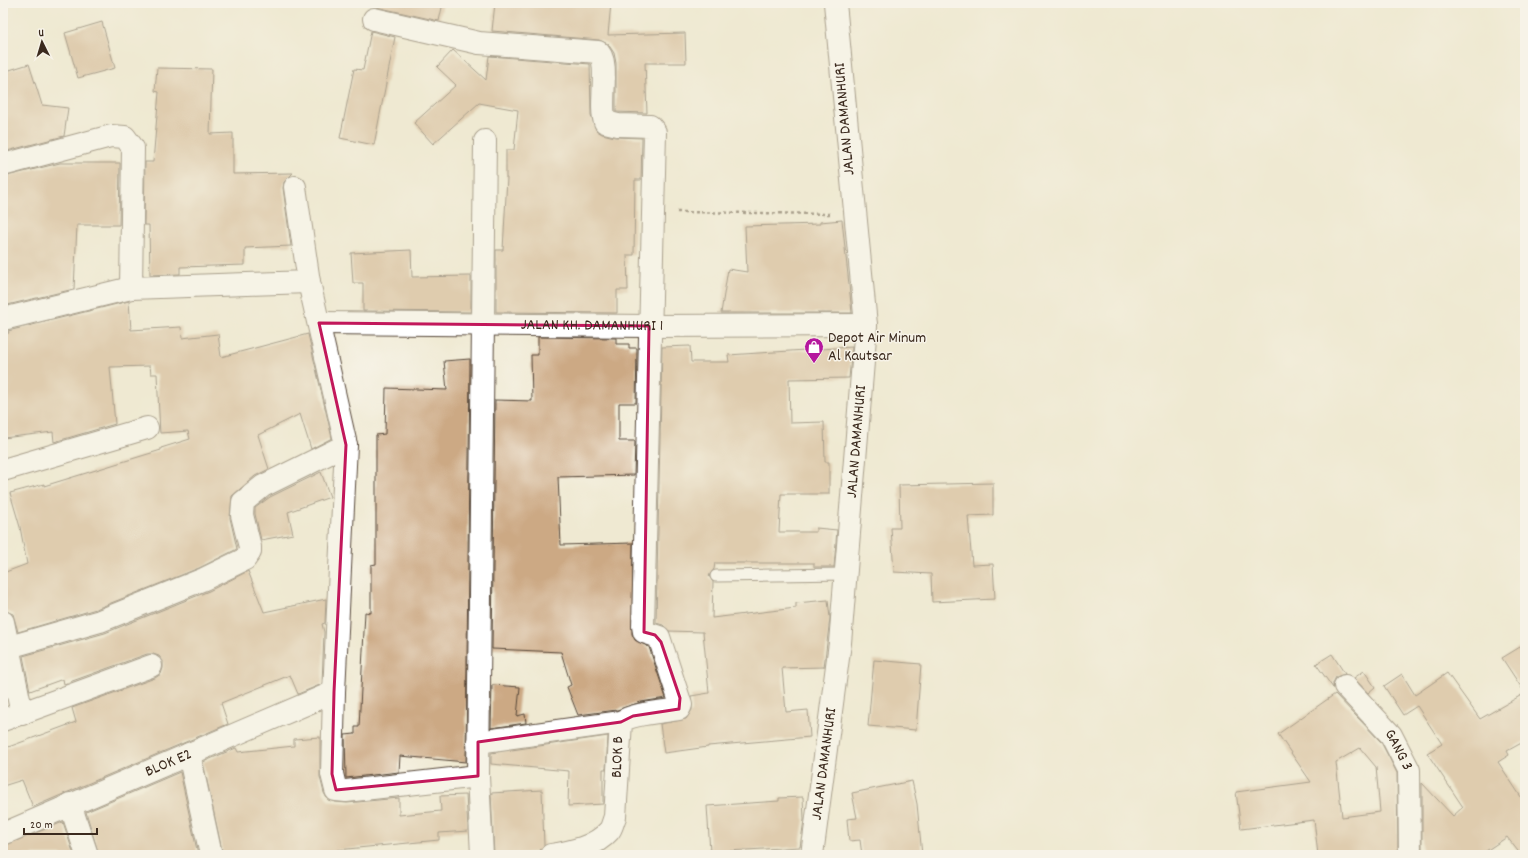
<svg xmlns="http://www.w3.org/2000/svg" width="1528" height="858" font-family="Dekko,sans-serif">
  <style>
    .building { fill: #cca984; fill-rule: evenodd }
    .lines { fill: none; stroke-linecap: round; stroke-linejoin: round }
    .service-casing { stroke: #564739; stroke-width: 13 }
    .minor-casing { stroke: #564739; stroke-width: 24 }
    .tertiary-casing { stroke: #564739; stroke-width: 24 }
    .path { stroke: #564739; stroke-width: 2.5; stroke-dasharray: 3 3; stroke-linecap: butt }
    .service { stroke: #fff; stroke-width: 11 }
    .minor { stroke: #fff; stroke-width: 22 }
    .tertiary { stroke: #fff; stroke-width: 22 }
    .marked { fill: none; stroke: #c2185b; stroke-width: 3; stroke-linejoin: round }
    .labels { text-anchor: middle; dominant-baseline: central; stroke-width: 3; stroke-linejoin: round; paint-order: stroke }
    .street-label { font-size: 16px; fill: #3b2a1e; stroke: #f7f3e8 }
    .poi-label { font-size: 16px; fill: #3b2a1e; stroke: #f7f3e8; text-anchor: start }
  </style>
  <rect width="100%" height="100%" fill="#f7f3e8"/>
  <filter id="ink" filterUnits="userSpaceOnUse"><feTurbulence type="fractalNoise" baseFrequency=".025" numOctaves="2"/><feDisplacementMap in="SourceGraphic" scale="8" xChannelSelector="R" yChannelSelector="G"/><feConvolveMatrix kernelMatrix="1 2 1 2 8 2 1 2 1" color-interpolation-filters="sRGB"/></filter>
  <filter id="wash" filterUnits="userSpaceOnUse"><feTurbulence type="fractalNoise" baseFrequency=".012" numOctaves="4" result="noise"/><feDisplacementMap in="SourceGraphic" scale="16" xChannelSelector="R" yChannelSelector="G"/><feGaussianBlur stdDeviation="0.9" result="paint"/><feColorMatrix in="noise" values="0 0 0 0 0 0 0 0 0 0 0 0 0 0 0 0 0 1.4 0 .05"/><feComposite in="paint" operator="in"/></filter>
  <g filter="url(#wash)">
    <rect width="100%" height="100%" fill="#efe9d2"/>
    <g id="blocks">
      <g class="building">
        <polygon points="376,3 443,3 439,21 376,7"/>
        <polygon points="495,3 611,3 608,35 685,33 686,63 645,63 647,113 616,112 616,63 614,53 608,44 599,40 492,31"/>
        <polygon points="102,22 115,68 78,78 65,33"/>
        <polygon points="371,31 395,37 374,145 340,138 354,69 363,70"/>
        <polygon points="453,50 486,80 489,56 590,64 591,115 596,130 602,134 615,137 642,138 641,180 635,180 634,255 627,255 628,290 617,290 617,313 496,312 496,250 503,250 507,178 506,178 506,150 514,150 518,110 479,103 433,144 414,123 456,85 437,67"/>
        <polygon points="29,64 42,105 68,108 64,136 3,152 3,72"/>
        <polygon points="157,68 212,69 210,134 233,133 233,174 293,173 284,182 283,188 291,246 245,248 245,265 180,267 180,274 150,275 149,225 144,225 145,162 153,162 159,92 155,91"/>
        <polygon points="60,163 120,163 119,225 77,225 74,289 3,306 3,177"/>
        <polygon points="842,220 852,313 721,313 728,269 747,272 745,226 820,224 820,222"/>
        <polygon points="411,250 412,277 471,276 471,312 363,311 363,283 353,283 351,253"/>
        <polygon points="129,301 131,330 181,327 182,338 218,334 221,357 308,334 332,438 311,449 300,414 258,435 269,469 255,476 232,496 230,518 237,549 199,568 96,609 18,632 13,614 3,610 3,573 27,564 20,527 10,493 44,484 44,486 161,450 161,448 190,439 188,431 160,433 157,374 151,374 150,366 110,367 115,424 54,442 53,432 3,438 3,334 9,333 8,331"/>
        <polygon points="538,337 616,338 616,344 629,344 629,348 637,348 636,403 619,403 619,441 635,441 634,475 558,477 561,545 633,543 632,634 635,640 649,647 666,698 641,702 617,710 578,715 567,687 571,685 561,652 492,649 495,400 532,401 531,355 538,355"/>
        <polygon points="690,346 691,362 729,362 728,355 852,347 849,378 789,379 790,423 824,422 825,462 829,462 829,494 781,494 779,532 816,532 816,528 837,530 834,567 814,567 814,563 715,563 714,569 709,576 713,582 712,618 796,608 796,603 828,600 830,618 824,667 782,668 786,712 808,710 810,737 708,746 708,747 664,753 660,724 686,719 692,710 691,696 709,693 703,632 669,631 663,625 656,623 662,347"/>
        <polygon points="470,359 466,762 400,756 399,772 346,778 345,735 355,734 355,727 359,727 365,612 371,613 371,565 376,564 376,435 385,434 386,388 447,390 444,361"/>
        <polygon points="321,472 330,497 288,512 293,534 261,540 255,514 255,508 270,497"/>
        <polygon points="993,483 993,515 968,516 972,565 993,564 995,599 932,602 931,574 894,572 891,528 900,528 899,485"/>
        <polygon points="248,571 264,612 326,599 325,623 322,624 324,632 322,684 298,694 290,675 221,703 228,724 33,807 22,780 3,786 3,749 76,722 72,708 155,678 161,674 163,668 163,661 159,656 153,654 147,654 64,684 63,679 30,691 23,656 105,633 209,591"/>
        <polygon points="1525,644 1525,741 1507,751 1509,755 1498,762 1525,803 1525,855 1521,855 1507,837 1480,855 1422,855 1422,783 1453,816 1463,807 1427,753 1442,744 1417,706 1403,715 1384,686 1402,674 1415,695 1447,673 1480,719 1525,693 1502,658"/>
        <polygon points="1332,654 1345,674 1336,677 1333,683 1333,688 1316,664"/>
        <polygon points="874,660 921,664 916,730 868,726"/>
        <polygon points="1364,671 1375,687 1368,693 1354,678"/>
        <polygon points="492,685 520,687 517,716 525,714 526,723 491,728"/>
        <path d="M1335,694L1381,742L1397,773L1398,855H1318L1314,820L1241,829L1236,792L1311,782L1278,734ZM1360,748L1376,767L1380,812L1342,817L1336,762Z"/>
        <polygon points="608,736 606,769 603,769 603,804 568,806 569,771 491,764 491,753"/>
        <polygon points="320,737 320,777 324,793 328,800 335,802 347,803 399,798 399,815 441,811 440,796 466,795 468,831 439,833 439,840 337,850 337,855 223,855 203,762 236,748 238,752 294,746 294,739"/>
        <polygon points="180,772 198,855 99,855 86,812"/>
        <polygon points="912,781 917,804 922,855 862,855 860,840 849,841 847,819 857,818 852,793"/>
        <polygon points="542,790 544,845 539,852 494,855 491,793"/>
        <polygon points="803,797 804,820 800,847 710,852 707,806 779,801 779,798"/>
        <polygon points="63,822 74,855 3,855 3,846"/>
      </g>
    </g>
  </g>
  <g filter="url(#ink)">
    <use href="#blocks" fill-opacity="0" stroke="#564739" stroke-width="1"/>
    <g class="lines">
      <defs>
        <polyline id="service" points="716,576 846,574"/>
        <g id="minor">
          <path d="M374,19L479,43L598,52C610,60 599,106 605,122L618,125L650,126L655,132L643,626L644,632L659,637L681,705L679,709C664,712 631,713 621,722L615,817C613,821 612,828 609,831C595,847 571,852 551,855"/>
          <polyline points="3,165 111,136 125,137 133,148 131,288"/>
          <polyline points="295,187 309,282 346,445 334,692 332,774 336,790 346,791 478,776"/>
          <polyline points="3,319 131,288 309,282"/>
          <path id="s1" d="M319,323L649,326L866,325"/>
          <polyline points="3,470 147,428"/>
          <polyline points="3,622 22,714"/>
          <polyline points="9,647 100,621 204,579 245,559 250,552 250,547 242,515 243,502 263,486 346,445"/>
          <path id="s2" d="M1345,686L1391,735L1409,770L1410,855"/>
          <polyline points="3,720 151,666"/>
          <polyline points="478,742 621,722"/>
          <polyline points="189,754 211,855"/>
          <polyline points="70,804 87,855"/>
          <path id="s3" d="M3,834L334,692"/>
          <polyline points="482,855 478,776 485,141"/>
        </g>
        <g id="tertiary">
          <path id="s4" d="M812,855L840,643L866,325L835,3"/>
        </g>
      </defs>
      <use href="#service" class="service-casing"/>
      <use href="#minor" class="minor-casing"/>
      <use href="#tertiary" class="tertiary-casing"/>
      <polyline class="path" points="677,212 832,214"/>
      <use href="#service" class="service"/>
      <use href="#minor" class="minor"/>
      <use href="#tertiary" class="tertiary"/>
    </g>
  </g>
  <path d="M0 0H1528V858H0ZM319,323L649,326L644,632L655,635L661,642L680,698L679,709L633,716L621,722L478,742V776L336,790L332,774L334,692L346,445Z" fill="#efe9d2" fill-opacity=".55" fill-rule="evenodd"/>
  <path class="marked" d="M319,323L649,326L644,632L655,635L661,642L680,698L679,709L633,716L621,722L478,742V776L336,790L332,774L334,692L346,445Z"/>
  <defs>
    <symbol id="shop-pin" viewBox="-11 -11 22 30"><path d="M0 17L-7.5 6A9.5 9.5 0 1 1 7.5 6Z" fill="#b5179e" stroke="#f7f3e8"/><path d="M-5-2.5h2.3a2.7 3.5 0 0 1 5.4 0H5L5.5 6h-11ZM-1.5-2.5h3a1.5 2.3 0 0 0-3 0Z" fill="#fff"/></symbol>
  </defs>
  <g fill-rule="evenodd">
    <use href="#shop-pin" x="803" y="336" width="22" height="30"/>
  </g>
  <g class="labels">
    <g class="street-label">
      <text transform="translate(845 119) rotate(-95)">JALAN DAMANHURI</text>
      <text stroke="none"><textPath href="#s1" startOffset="273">JALAN KH. DAMANHURI 1</textPath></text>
      <text stroke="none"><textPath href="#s4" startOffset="416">JALAN DAMANHURI</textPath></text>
      <text stroke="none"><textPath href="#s2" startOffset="84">GANG 3</textPath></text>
      <text transform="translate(618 757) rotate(-88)">BLOK B</text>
      <text stroke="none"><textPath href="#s3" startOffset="180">BLOK E2</textPath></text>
      <text stroke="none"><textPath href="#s4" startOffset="92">JALAN DAMANHURI</textPath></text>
    </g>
    <g class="poi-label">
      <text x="828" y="338">Depot Air Minum<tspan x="828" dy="18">Al Kautsar</tspan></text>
    </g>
  </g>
  <rect width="1528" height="858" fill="none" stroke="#f7f3e8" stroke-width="16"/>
  <g transform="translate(42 42) rotate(355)" stroke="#f7f3e8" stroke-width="3" paint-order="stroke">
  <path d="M0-3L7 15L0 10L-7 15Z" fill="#3b2a1e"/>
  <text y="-6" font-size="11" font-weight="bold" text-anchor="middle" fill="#3b2a1e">U</text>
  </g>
  <path d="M24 828v6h73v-6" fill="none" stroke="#3b2a1e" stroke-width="2"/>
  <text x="30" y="828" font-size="12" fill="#3b2a1e" stroke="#f7f3e8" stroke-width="3" paint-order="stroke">20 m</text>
</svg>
